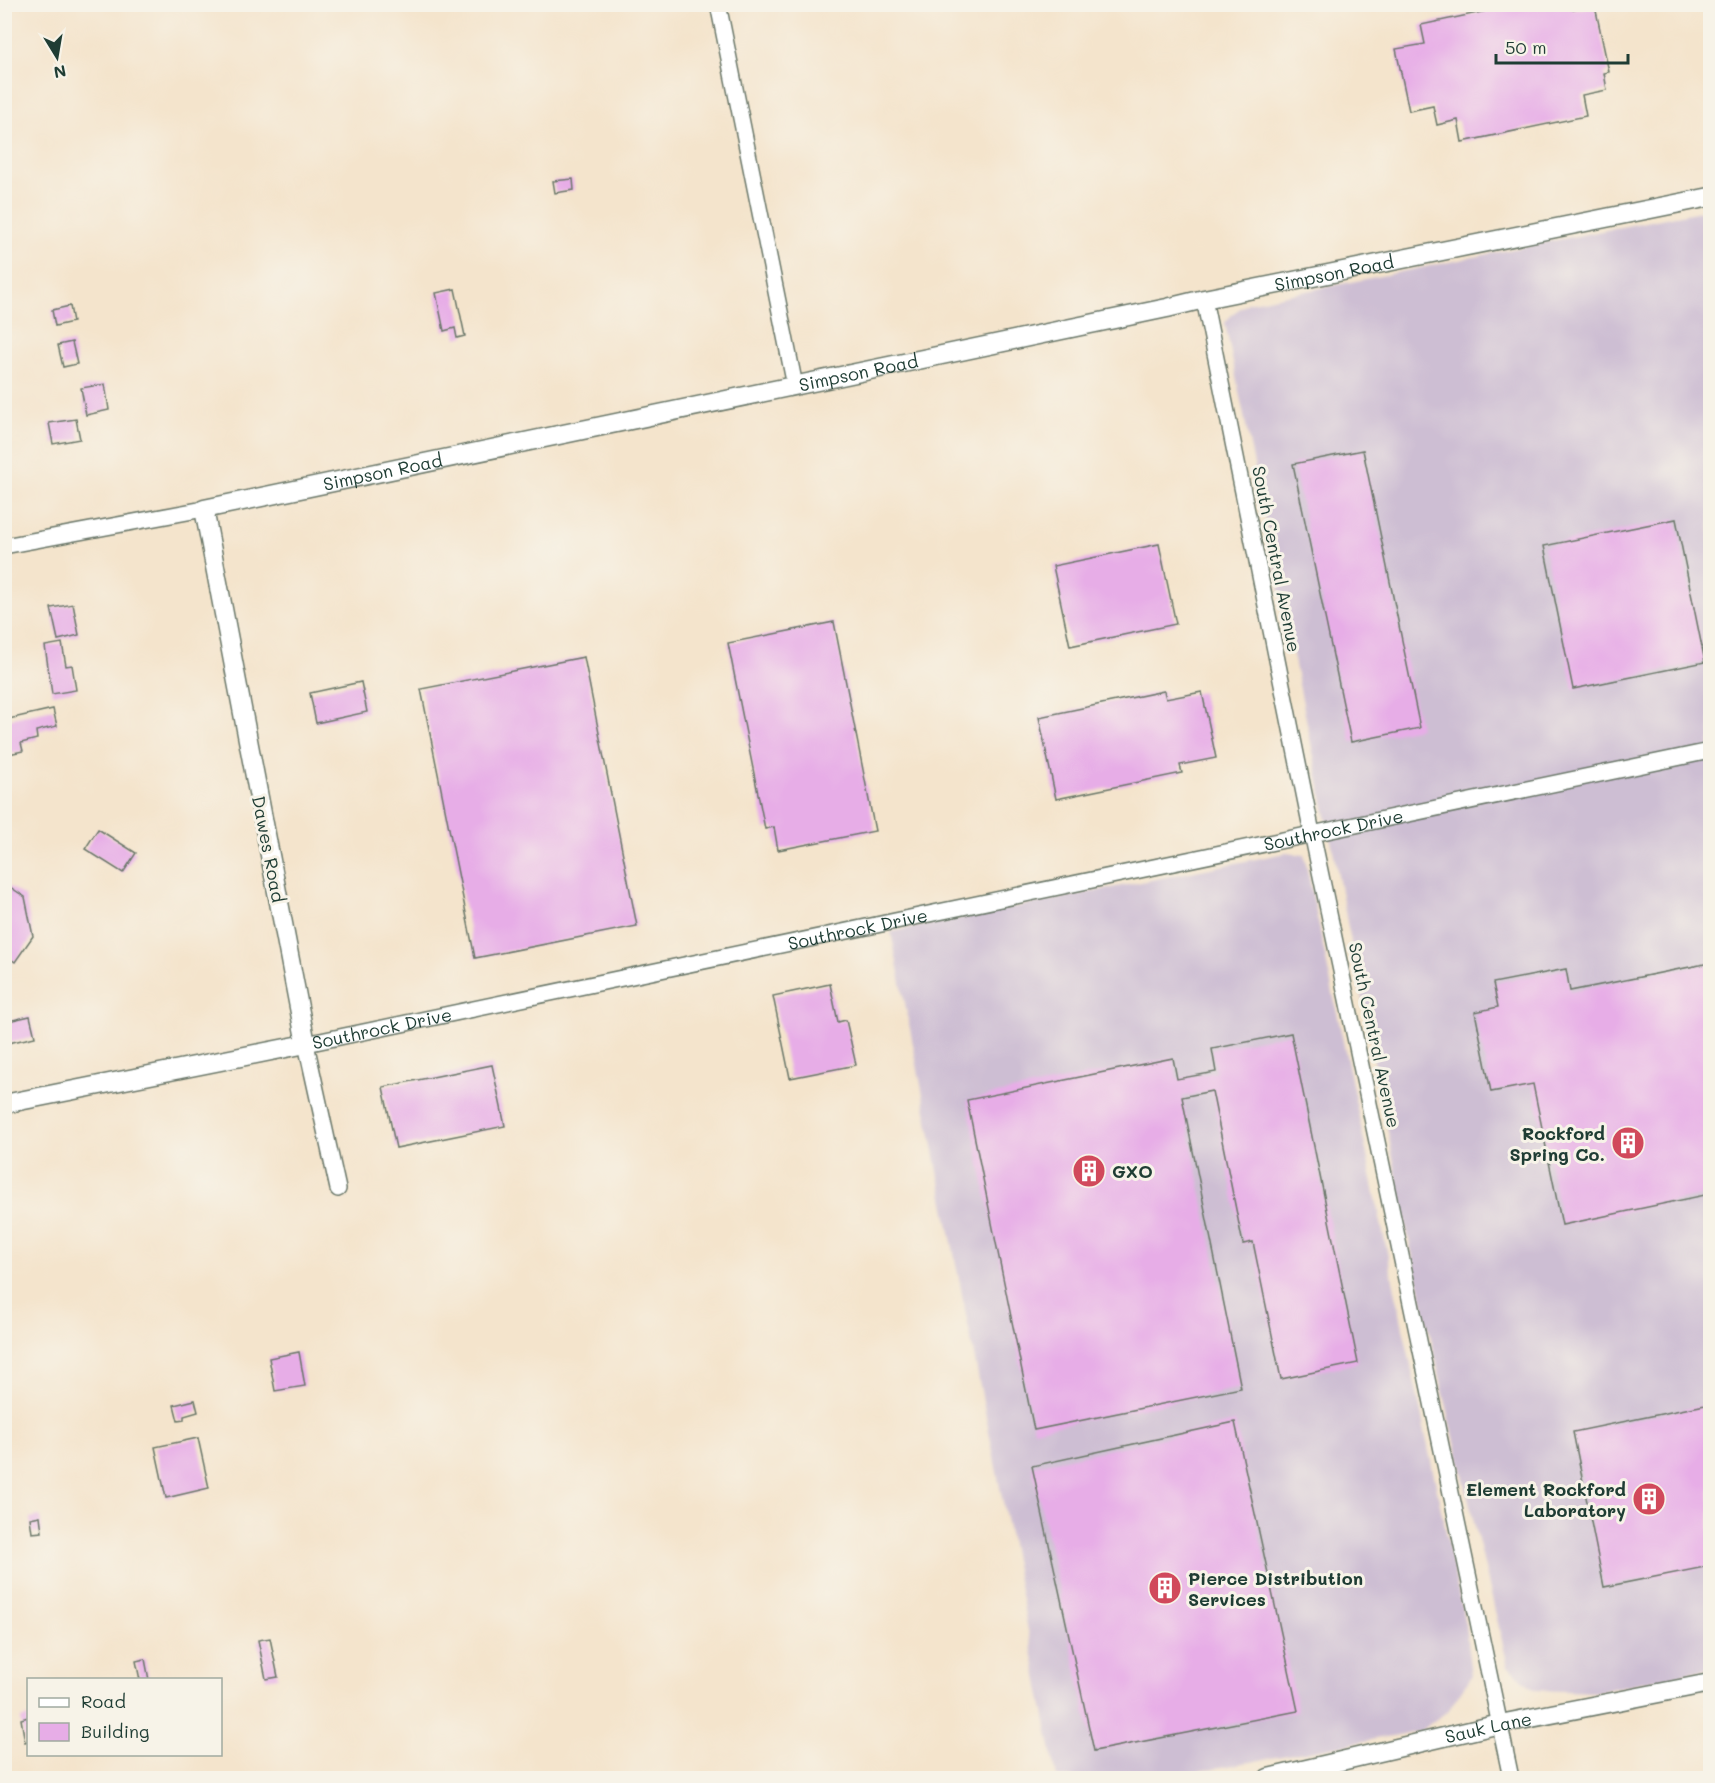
<svg xmlns="http://www.w3.org/2000/svg" width="1715" height="1783" font-family="Mali,sans-serif">
  <style>
    .industrial { fill: #cdbed3 }
    .building { fill: #e7ade7 }
    .lines { fill: none; stroke-linecap: round; stroke-linejoin: round }
    .minor-casing { stroke: #6a7769; stroke-width: 18 }
    .tertiary-casing { stroke: #6a7769; stroke-width: 21 }
    .minor { stroke: #fff; stroke-width: 15 }
    .tertiary { stroke: #fff; stroke-width: 18 }
    .labels { text-anchor: middle; dominant-baseline: central; stroke-width: 6; stroke-linejoin: round; paint-order: stroke }
    .street-label { font-size: 18px; fill: #1f3d34; stroke: #f7f3e8 }
    .poi-label { font-size: 18px; font-weight: bold; fill: #1f3d34; stroke: #f7f3e8; text-anchor: end }
  </style>
  <rect width="100%" height="100%" fill="#f7f3e8"/>
  <filter id="ink" filterUnits="userSpaceOnUse"><feTurbulence type="fractalNoise" baseFrequency=".0167" numOctaves="2"/><feDisplacementMap in="SourceGraphic" scale="12" xChannelSelector="R" yChannelSelector="G"/><feConvolveMatrix kernelMatrix="1 2 1 2 8 2 1 2 1" color-interpolation-filters="sRGB"/></filter>
  <filter id="wash" filterUnits="userSpaceOnUse"><feTurbulence type="fractalNoise" baseFrequency=".008" numOctaves="4" result="noise"/><feDisplacementMap in="SourceGraphic" scale="24" xChannelSelector="R" yChannelSelector="G"/><feGaussianBlur stdDeviation="1.35" result="paint"/><feColorMatrix in="noise" values="0 0 0 0 0 0 0 0 0 0 0 0 0 0 0 0 0 1.4 0 .05"/><feComposite in="paint" operator="in"/></filter>
  <g filter="url(#wash)">
    <rect width="100%" height="100%" fill="#f4e4cc"/>
    <g class="industrial">
      <polygon points="1710,209 1710,1668 1595,1692 1535,1690 1508,1666 1440,1378 1409,1240 1334,855 1225,323 1232,314 1248,303"/>
      <polygon points="1286,853 1304,855 1465,1624 1471,1676 1448,1711 1420,1731 1160,1778 1057,1778 891,932"/>
    </g>
    <g id="blocks">
      <g class="building">
        <polygon points="1519,4 1572,4 1573,10 1595,6 1609,72 1604,73 1607,90 1582,95 1586,116 1462,142 1458,120 1437,125 1433,106 1409,111 1396,49 1425,44 1421,25"/>
        <polygon points="573,179 574,190 555,193 553,181"/>
        <polygon points="455,289 465,336 457,338 455,328 444,331 436,293"/>
        <polygon points="70,306 73,322 55,326 52,310"/>
        <polygon points="72,342 77,364 63,367 58,345"/>
        <polygon points="105,384 109,410 86,415 81,388"/>
        <polygon points="76,419 80,439 53,444 49,423"/>
        <polygon points="1363,450 1420,728 1351,742 1293,464"/>
        <polygon points="1676,519 1705,662 1573,689 1544,546"/>
        <polygon points="1159,544 1176,624 1070,646 1053,566"/>
        <polygon points="73,604 79,635 58,640 51,608"/>
        <polygon points="834,622 875,831 778,850 774,827 765,829 728,643"/>
        <polygon points="62,643 66,666 72,665 76,690 52,694 45,646"/>
        <polygon points="584,657 637,926 475,958 421,689"/>
        <polygon points="361,682 367,712 316,723 310,693"/>
        <polygon points="1164,691 1166,699 1202,692 1216,758 1180,765 1182,773 1056,799 1039,717"/>
        <polygon points="53,709 57,726 36,731 37,739 21,743 23,751 4,755 4,720"/>
        <polygon points="98,829 136,853 123,873 85,849"/>
        <polygon points="4,883 25,897 33,936 15,962 4,954"/>
        <polygon points="1710,963 1710,1194 1562,1225 1533,1084 1491,1092 1475,1012 1498,1007 1493,983 1566,969 1570,991"/>
        <polygon points="830,984 838,1022 846,1020 856,1065 790,1078 773,996"/>
        <polygon points="30,1016 35,1037 4,1044 4,1022"/>
        <polygon points="1291,1033 1358,1363 1281,1379 1253,1242 1243,1244 1212,1091 1182,1097 1241,1388 1034,1430 967,1100 1173,1058 1177,1079 1216,1072 1212,1049"/>
        <polygon points="492,1065 505,1126 396,1148 383,1087"/>
        <polygon points="299,1352 305,1386 275,1391 269,1358"/>
        <polygon points="195,1400 198,1412 184,1416 184,1420 178,1421 174,1405"/>
        <polygon points="1710,1404 1710,1566 1604,1587 1573,1432"/>
        <polygon points="1235,1422 1298,1711 1094,1751 1032,1466"/>
        <polygon points="198,1438 209,1488 166,1498 155,1447"/>
        <polygon points="40,1516 42,1532 32,1533 30,1518"/>
        <polygon points="270,1638 278,1677 266,1679 258,1640"/>
        <polygon points="145,1659 149,1680 140,1680 136,1661"/>
        <polygon points="28,1717 28,1741 25,1742 21,1719"/>
      </g>
    </g>
  </g>
  <g filter="url(#ink)">
    <use href="#blocks" fill-opacity="0" stroke="#6a7769" stroke-width="1.5"/>
    <g class="lines">
      <defs>
        <g id="minor">
          <polyline points="718,4 795,386"/>
          <polyline points="1204,299 1312,833 1511,1778"/>
          <polyline points="4,546 204,509"/>
          <path id="s1" d="M338,1189L306,1044L1710,751"/>
        </g>
        <g id="tertiary">
          <path id="s2" d="M4,1104L306,1044L204,509L1167,308L1204,299L1710,197"/>
          <path id="s3" d="M1268,1778L1500,1724L1710,1683"/>
        </g>
      </defs>
      <use href="#minor" class="minor-casing"/>
      <use href="#tertiary" class="tertiary-casing"/>
      <use href="#minor" class="minor"/>
      <use href="#tertiary" class="tertiary"/>
    </g>
  </g>
  <defs>
    <symbol id="building-disc" viewBox="-11 -11 22 22"><circle r="9.5" fill="#d1495b" stroke="#f7f3e8"/><path d="M-4-6H4V6H1V3H-1V6H-4ZM-2.5-4.3h1.7v1.8h-1.7ZM.8-4.3h1.7v1.8H.8ZM-2.5-1h1.7V.8h-1.7ZM.8-1h1.7V.8H.8Z" fill="#fff"/></symbol>
  </defs>
  <g fill-rule="evenodd">
    <use href="#building-disc" x="1609" y="1124" width="38" height="38"/>
    <use href="#building-disc" x="1070" y="1152" width="38" height="38"/>
    <use href="#building-disc" x="1630" y="1480" width="38" height="38"/>
    <use href="#building-disc" x="1146" y="1569" width="38" height="38"/>
  </g>
  <g class="labels">
    <g class="street-label">
      <text stroke="none"><textPath href="#s2" startOffset="2007">Simpson Road</textPath></text>
      <text stroke="none"><textPath href="#s2" startOffset="1521">Simpson Road</textPath></text>
      <text stroke="none"><textPath href="#s2" startOffset="1035">Simpson Road</textPath></text>
      <text transform="translate(1277 559) rotate(79)">South Central Avenue</text>
      <text stroke="none"><textPath href="#s1" startOffset="1198">Southrock Drive</textPath></text>
      <text transform="translate(269 849) rotate(79)">Dawes Road</text>
      <text stroke="none"><textPath href="#s1" startOffset="712">Southrock Drive</textPath></text>
      <text stroke="none"><textPath href="#s1" startOffset="226">Southrock Drive</textPath></text>
      <text transform="translate(1375 1035) rotate(78)">South Central Avenue</text>
      <text stroke="none"><textPath href="#s3" startOffset="226">Sauk Lane</textPath></text>
    </g>
    <g class="poi-label">
      <text x="1605" y="1133">Rockford<tspan x="1605" dy="21">Spring Co.</tspan></text>
      <text x="1112" y="1171" text-anchor="start">GXO</text>
      <text x="1626" y="1489">Element Rockford<tspan x="1626" dy="21">Laboratory</tspan></text>
      <text x="1188" y="1578" text-anchor="start">Pierce Distribution<tspan x="1188" dy="21">Services</tspan></text>
    </g>
  </g>
  <rect width="1715" height="1783" fill="none" stroke="#f7f3e8" stroke-width="24"/>
  <rect x="27" y="1678" width="195" height="78" fill="#f7f3e8" stroke="#a1aaa0" stroke-width="1.5"/>
  <rect x="39" y="1698" width="30" height="9" fill="#ffffff" stroke="#a1aaa0" stroke-width="1.5"/>
  <text x="81" y="1708" font-size="18" fill="#1f3d34">Road</text>
  <rect x="39" y="1723" width="30" height="18" fill="#e7ade7" stroke="#a1aaa0" stroke-width="1.5"/>
  <text x="81" y="1738" font-size="18" fill="#1f3d34">Building</text>
  <g transform="translate(57 57) rotate(169)" stroke="#f7f3e8" stroke-width="4.5" paint-order="stroke">
  <path d="M0-4.5L10 22L0 15L-10 22Z" fill="#1f3d34"/>
  <text y="-9" font-size="16" font-weight="bold" text-anchor="middle" fill="#1f3d34">N</text>
  </g>
  <path d="M1496 54v9h132v-9" fill="none" stroke="#1f3d34" stroke-width="3"/>
  <text x="1505" y="54" font-size="18" fill="#1f3d34" stroke="#f7f3e8" stroke-width="4.5" paint-order="stroke">50 m</text>
</svg>
